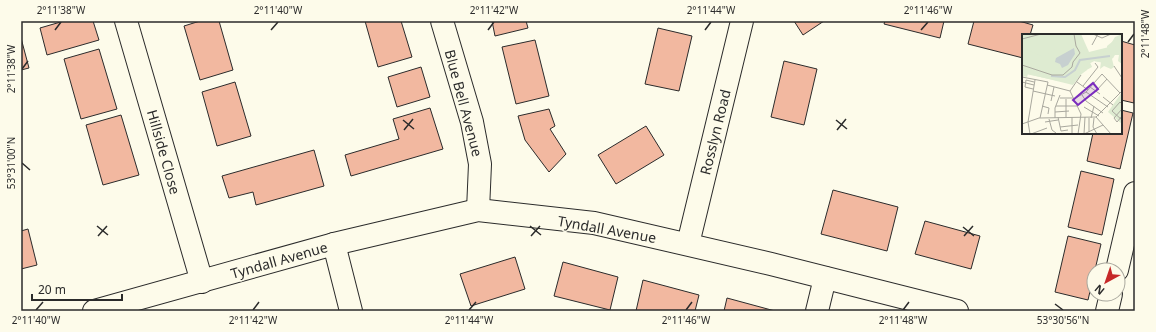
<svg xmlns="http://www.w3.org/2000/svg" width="1156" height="332" font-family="'Noto Sans',sans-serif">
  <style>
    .building { fill: #f2b8a0; stroke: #2b2b2b }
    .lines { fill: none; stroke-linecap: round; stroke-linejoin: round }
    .minor-casing { stroke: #2b2b2b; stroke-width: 24 }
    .minor { stroke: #fdfbea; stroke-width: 22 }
    .ticks { fill: none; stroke: #2b2b2b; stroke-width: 1.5 }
    .labels { text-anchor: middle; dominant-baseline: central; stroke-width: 3; stroke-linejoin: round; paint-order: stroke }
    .street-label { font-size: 14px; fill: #2b2b2b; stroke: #fdfbea }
    .inset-river { fill: none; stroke: #c7d0d0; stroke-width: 2 }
    .inset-road { fill: none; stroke: #a9a89e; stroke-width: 1 }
    .view { fill: #7b2cbf; fill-opacity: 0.15; stroke: #7b2cbf; stroke-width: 2 }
    .inset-edge { fill: none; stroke: #2b2b2b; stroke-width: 2 }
    .neatline { fill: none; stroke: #2b2b2b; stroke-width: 1.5 }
    .ticks-label { font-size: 10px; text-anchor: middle; fill: #2b2b2b }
  </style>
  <rect width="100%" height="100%" fill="#fdfbea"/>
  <g class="building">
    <polygon points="64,21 93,21 99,40 47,55 40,28"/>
    <polygon points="200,21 219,21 233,70 200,80 184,26"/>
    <polygon points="365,21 401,21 412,57 378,67"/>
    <polygon points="492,21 526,21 528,28 495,36"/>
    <polygon points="794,21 824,21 803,35"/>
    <polygon points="885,21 944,21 940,38 884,24"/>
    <polygon points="974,21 1019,21 1033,25 1030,35 1023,35 1023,58 968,44"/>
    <polygon points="658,28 692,36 679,91 645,84"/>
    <polygon points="21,38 29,68 21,70"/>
    <polygon points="535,40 549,96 516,104 502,47"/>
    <polygon points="1121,41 1135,45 1134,103 1121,100"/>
    <polygon points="99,49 117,109 81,119 64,59"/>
    <polygon points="784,61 817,69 804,125 771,117"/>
    <polygon points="421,67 430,97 397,107 388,77"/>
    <polygon points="235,82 251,136 217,146 202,92"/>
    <polygon points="430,108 443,149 351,176 345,155 399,139 393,119"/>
    <polygon points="549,109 555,126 550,129 566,154 549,172 525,140 518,116"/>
    <polygon points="1121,110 1133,113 1120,169 1087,161 1093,133 1121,133"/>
    <polygon points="121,115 139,175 103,185 86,125"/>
    <polygon points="646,126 664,155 616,184 598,155"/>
    <polygon points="314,150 324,186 256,205 253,192 229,198 222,176"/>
    <polygon points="1081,171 1114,179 1102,235 1068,227"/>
    <polygon points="833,190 898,207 887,251 821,234"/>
    <polygon points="925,221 980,236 971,269 915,254"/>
    <polygon points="28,229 37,265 21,269 21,231"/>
    <polygon points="1068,236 1101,244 1088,300 1055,292"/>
    <polygon points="515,257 525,289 471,306 460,274"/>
    <polygon points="563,262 618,277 610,310 554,296"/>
    <polygon points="643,280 699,295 695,311 636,311"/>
    <polygon points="727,298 775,311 724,311"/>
  </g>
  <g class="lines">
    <defs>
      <g id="minor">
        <polyline points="126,21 202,282"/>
        <polyline points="442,21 472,122 480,164 478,210"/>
        <polyline points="334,244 351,311"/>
        <polyline points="688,244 742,21"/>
        <polyline points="1117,270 1135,193"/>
        <polyline points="94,311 334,244 478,210 594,223 771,264 957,311"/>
        <polyline points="817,311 825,278"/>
        <polyline points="1107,311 1111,294"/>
      </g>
    </defs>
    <use href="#minor" class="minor-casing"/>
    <use href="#minor" class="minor"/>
  </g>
  <path class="ticks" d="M55,30L61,22M271,30L278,22M488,30L494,22M705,30L711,22M921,30L928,22M1128,42L1134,34M22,69L28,61M403,120L414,129M836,120L847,129M404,130L413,119M837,130L846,119M22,163L30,170M97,226L108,235M530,226L541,235M963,227L974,236M98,236L107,226M531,236L540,226M964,236L973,226M1055,304L1063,310M36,310L43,302M253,310L259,302M469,310L476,302M686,310L692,302M903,310L909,302"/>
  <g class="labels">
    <g class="street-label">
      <text transform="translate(464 103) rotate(75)">Blue Bell Avenue</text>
      <text transform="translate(715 132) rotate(-76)">Rosslyn Road</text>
      <text transform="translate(164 152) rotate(74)">Hillside Close</text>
      <text transform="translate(607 229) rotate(10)">Tyndall Avenue</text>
      <text transform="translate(279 260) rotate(-16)">Tyndall Avenue</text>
    </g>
  </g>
  <g transform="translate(1022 34)">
    <rect width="100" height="100" fill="#fdfbea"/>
    <path d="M0,0H59L67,18L87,13L93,3L100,0V30L96,27L97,21H93L90,25L92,33L89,35L82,32L78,35L79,28L72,27L68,29L70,33L61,38L51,51L6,40L5,43L0,42Z" fill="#deebd1"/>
    <path d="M53,0L59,1L63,14L62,19L55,12ZM100,0V5L93,13L85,16V12ZM0,13L21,23L36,13L40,18L32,24V29L37,31L39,35L49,28V32L40,40L34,41L8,33L0,29ZM84,17L92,23L82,29L72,27L68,29L70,33L62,30L65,36L57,42L48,43L51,50L4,40L0,37V31L38,42L50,35L59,20Z" fill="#deebd1"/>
    <path d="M100,58V90L86,78Z" fill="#deebd1"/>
    <path d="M52,14L53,20L46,31L40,34L38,30L33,28L34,24Z" fill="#c7d0d0"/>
    <path class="inset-river" d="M29,42L43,43L53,36L58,26L88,22"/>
    <path class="inset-road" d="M71,0L80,4L89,0M0,5L19,0M70,11L76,0M0,31L30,41H41L50,33L51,28L58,19L54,12L52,0M92,32L100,44L99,46M80,40L98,59M0,43L26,48L18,84M0,48L12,51M55,48L66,56M25,51L48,57M61,52L76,33L73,29M68,53L78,60M11,55L3,53L4,46L12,48M11,57L33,62M48,57L59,80L56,100M48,57L59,41M74,57L85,45M64,58L86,73M60,61L64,67L81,79M81,63L91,71M38,64H51M52,65L64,58L80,40M29,67L32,53M100,70L98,68L90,77L100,86M20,72L27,74L26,80M34,72H56M62,73L77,82M100,75L92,84L95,88L100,82M33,78L47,77M36,83L39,97L46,96M44,83V65M50,83V100M74,83L89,100M33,84V74L38,61M67,84V98M69,84L72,72M72,84L71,93L75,100M27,85L30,96L34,99M6,88L13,46M6,88L8,100M23,88L36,86M0,90L17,84L74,83L100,57M38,93L56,91M9,100L25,94M62,100L81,91M62,100L63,83"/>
    <path class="view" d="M71,49L76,55L56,71L51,66Z"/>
    <rect width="100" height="100" class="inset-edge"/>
  </g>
  <rect width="1156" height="332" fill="none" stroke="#fdfbea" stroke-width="44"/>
  <g transform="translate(1106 282) rotate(220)"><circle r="19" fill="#fdfbea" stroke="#a9a89e"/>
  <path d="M0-3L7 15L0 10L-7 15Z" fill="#c62828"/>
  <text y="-6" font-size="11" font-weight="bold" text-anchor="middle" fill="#2b2b2b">N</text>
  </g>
  <path d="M32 294v6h90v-6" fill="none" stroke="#2b2b2b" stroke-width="2"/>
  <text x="38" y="294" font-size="12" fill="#2b2b2b" stroke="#fdfbea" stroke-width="3" paint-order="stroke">20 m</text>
  <rect x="22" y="22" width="1112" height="288" class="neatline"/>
  <g class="ticks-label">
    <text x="61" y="14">2°11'38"W</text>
    <text x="278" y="14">2°11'40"W</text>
    <text x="494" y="14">2°11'42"W</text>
    <text x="711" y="14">2°11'44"W</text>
    <text x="928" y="14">2°11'46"W</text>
    <text transform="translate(1145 34) rotate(-90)" y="4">2°11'48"W</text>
    <text transform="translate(11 69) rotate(-90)" y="4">2°11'38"W</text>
    <text transform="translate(11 163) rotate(-90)" y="4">53°31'00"N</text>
    <text x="36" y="324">2°11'40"W</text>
    <text x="253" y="324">2°11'42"W</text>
    <text x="469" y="324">2°11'44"W</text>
    <text x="686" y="324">2°11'46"W</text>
    <text x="903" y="324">2°11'48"W</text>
    <text x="1063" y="324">53°30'56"N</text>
  </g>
</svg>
